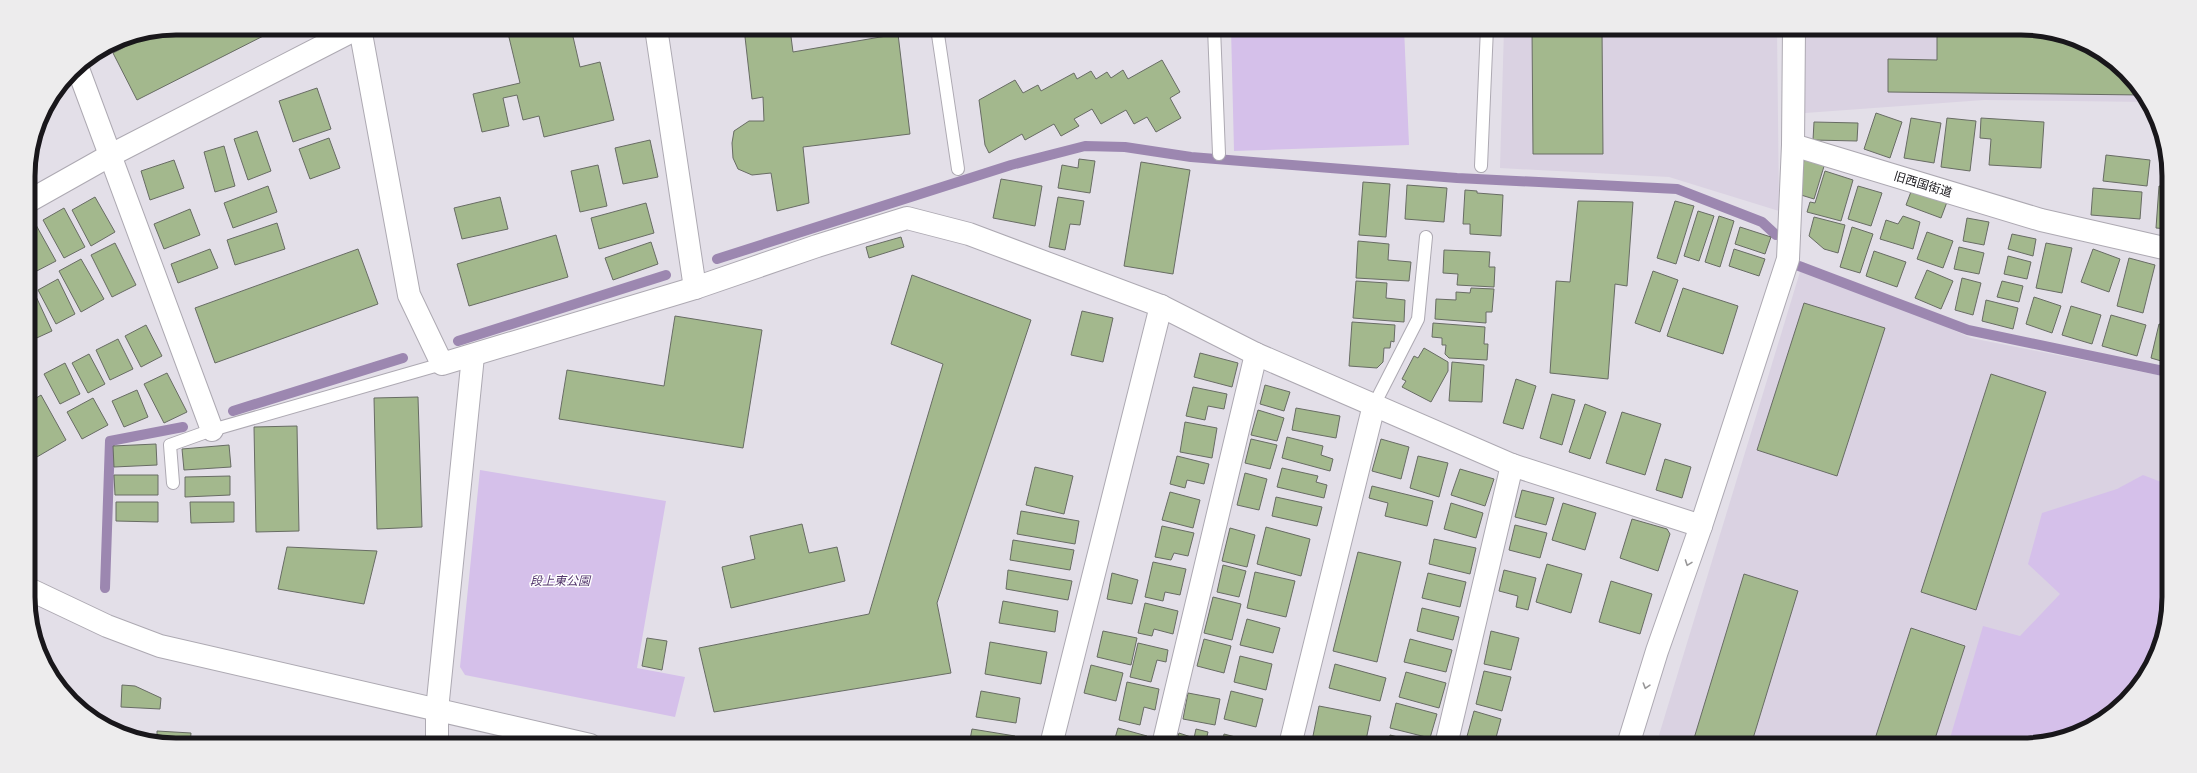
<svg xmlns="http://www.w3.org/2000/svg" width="2197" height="773" font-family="'Noto Serif','Noto Sans JP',serif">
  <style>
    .built { fill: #dad2e2 }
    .green { fill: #d5c0ea }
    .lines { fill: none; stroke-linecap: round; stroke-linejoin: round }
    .stream { stroke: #9c87b0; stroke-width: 10 }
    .building { fill: #a3b88d; stroke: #686c64 }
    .service-casing { stroke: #ada9b2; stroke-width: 14 }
    .minor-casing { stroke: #ada9b2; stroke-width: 24 }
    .tertiary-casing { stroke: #ada9b2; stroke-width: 24 }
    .service { stroke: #fff; stroke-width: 12 }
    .minor { stroke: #fff; stroke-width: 22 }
    .tertiary { stroke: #fff; stroke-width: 22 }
    .oneway { stroke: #989798 }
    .labels { text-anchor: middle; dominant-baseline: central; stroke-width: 3; stroke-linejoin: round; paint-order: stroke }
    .street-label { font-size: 12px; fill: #19171b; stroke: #fff }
    .park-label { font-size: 12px; font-style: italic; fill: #54376d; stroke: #fff }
    .rim { fill: none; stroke: #19171b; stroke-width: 5 }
  </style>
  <rect width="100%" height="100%" fill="#e3dfe8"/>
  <g class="built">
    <polygon points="1504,28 1777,28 1779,211 1669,177 1500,168"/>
    <polygon points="1804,28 2021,28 2069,36 2104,53 2133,78 2147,102 1984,100 1805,113"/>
    <polygon points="1803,262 1971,338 2168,377 2169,597 2161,645 2144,680 2111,715 2069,737 2031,745 1656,745"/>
  </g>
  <g class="green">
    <polygon points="1231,28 1404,28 1409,145 1234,151"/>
    <polygon points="480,470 666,501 637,668 685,677 675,717 465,675 460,667"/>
    <polygon points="2143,475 2169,485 2169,597 2161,645 2144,680 2111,715 2069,737 2031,745 1948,745 1983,626 2020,636 2060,594 2028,564 2042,513 2117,489"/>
  </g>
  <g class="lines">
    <g class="stream">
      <polyline points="717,259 1011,165 1085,146 1125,147 1191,157 1457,178 1677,189 1762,222 1776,235"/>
      <polyline points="1799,266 1968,330 2168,372"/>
      <polyline points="458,341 666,275"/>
      <polyline points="233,411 403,358"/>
      <polyline points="105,588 110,441 183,427"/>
    </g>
  </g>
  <g class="building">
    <polygon points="176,28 279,28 137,100 113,53 154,32"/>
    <polygon points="511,28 571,28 580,67 600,62 614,120 544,137 539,116 523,120 517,95 503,98 509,126 482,132 473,94 520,83 507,29"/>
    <polygon points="744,28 795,28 790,29 793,52 898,34 910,134 803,147 809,203 777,211 771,173 752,175 738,169 733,158 732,143 734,131 749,121 764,121 763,97 752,99"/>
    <polygon points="1532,28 1602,28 1603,154 1533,154"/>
    <polygon points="1831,28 1922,28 1922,32 1831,30"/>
    <polygon points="1937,28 2021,28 2069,36 2104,53 2133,78 2143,95 1888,92 1888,59 1937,60"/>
    <polygon points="1162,60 1180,92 1170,98 1181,118 1156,132 1147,117 1134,124 1126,110 1101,124 1092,109 1074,119 1079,126 1061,136 1054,124 1025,140 1022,134 989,153 985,145 979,100 1015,80 1023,93 1038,85 1041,91 1074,73 1077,79 1091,71 1096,79 1107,72 1111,78 1123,70 1128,79"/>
    <polygon points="317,88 331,129 293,142 279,101"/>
    <polygon points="1876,113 1902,122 1890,158 1864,149"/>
    <polygon points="1911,118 1941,123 1934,163 1904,158"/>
    <polygon points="1947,118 1976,121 1970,171 1941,167"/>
    <polygon points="1981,118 2044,122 2041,168 1989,165 1991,139 1980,138"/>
    <polygon points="1814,122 1858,123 1857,141 1813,140"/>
    <polygon points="257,131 271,171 248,180 234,139"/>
    <polygon points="329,138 340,168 310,179 299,149"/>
    <polygon points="650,140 658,177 623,184 615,148"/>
    <polygon points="224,146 235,186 215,192 204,152"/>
    <polygon points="2106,155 2150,160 2147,186 2103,181"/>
    <polygon points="1804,157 1825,163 1814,199 1801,195"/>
    <polygon points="1079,159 1095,161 1090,193 1058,188 1062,165 1078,168"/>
    <polygon points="174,160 184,188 150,200 141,171"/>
    <polygon points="1141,162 1190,170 1173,274 1124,266"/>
    <polygon points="598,165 607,206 580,212 571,171"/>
    <polygon points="1825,171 1853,180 1841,221 1807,212 1810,202 1815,203"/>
    <polygon points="1001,179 1042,186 1035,226 993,218"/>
    <polygon points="1363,182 1390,184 1386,237 1359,235"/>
    <polygon points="1407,185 1447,188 1444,222 1405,219"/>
    <polygon points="268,186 277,212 233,228 224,203"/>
    <polygon points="1858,186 1882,193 1871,226 1848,219"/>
    <polygon points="2159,186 2168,187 2168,229 2156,228"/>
    <polygon points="2093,188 2142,192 2140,219 2091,215"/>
    <polygon points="1912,189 1947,202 1941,218 1906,205"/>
    <polygon points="1465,190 1477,191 1477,193 1503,195 1501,236 1470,234 1470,224 1463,224"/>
    <polygon points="95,197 115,232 91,246 72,210"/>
    <polygon points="500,197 508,229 462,239 454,208"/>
    <polygon points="1058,197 1084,201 1080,225 1070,224 1065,250 1049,247"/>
    <polygon points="1578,201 1633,202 1627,286 1615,284 1608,379 1550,373 1556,281 1570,282"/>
    <polygon points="1675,201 1694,206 1676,264 1657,258"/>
    <polygon points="646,203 654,233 599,249 591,218"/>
    <polygon points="64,208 85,247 64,258 43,220"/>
    <polygon points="190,209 200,235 164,249 154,224"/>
    <polygon points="1698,211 1714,216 1699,261 1684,256"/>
    <polygon points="1719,216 1734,221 1720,267 1705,262"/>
    <polygon points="1903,216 1920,222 1913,249 1880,239 1886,220 1898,224"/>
    <polygon points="1814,217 1845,225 1838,253 1824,249 1809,236"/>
    <polygon points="1967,218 1989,222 1984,245 1963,241"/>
    <polygon points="277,223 285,249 235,265 227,240"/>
    <polygon points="36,225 56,261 29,275 29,229"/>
    <polygon points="1740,227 1771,237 1765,254 1735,244"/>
    <polygon points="1852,227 1873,234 1860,273 1840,267"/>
    <polygon points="1927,232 1953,241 1943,268 1917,259"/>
    <polygon points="2012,234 2036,239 2033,256 2008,249"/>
    <polygon points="556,235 568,277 469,306 457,264"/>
    <polygon points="901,237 904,247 869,258 866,247"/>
    <polygon points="1358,241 1389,244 1388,260 1411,262 1409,281 1356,278"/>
    <polygon points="651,242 658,264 613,280 605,258"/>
    <polygon points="115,243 136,285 112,297 91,255"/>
    <polygon points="2046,243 2072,248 2062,293 2036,288"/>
    <polygon points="1959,247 1984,253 1979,274 1954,269"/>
    <polygon points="210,249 218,268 178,283 171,264"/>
    <polygon points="358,249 378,304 215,363 195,308"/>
    <polygon points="1734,249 1765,259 1759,276 1729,266"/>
    <polygon points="2093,249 2120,259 2109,292 2081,282"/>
    <polygon points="1444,250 1490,252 1489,267 1495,267 1494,287 1457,285 1458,274 1443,273"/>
    <polygon points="1874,251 1906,262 1897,287 1866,276"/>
    <polygon points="2008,256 2031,262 2027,279 2004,274"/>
    <polygon points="2129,258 2155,265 2143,313 2117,306"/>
    <polygon points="81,259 104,299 81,312 59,271"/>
    <polygon points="1927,270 1953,281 1941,309 1915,298"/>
    <polygon points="1653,271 1678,280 1660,332 1635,323"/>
    <polygon points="912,275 1031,320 937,603 951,673 714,712 699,648 869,614 943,364 891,344"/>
    <polygon points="1962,278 1981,283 1973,315 1955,310"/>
    <polygon points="58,279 75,314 56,324 38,290"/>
    <polygon points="1356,281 1387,283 1386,298 1405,300 1404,322 1353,318"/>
    <polygon points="2002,281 2023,286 2019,302 1997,297"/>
    <polygon points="1471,288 1494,289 1492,312 1486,312 1486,323 1435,319 1436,299 1456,300 1456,292 1470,293"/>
    <polygon points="1683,288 1738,306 1723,354 1667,336"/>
    <polygon points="33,290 52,331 30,341 29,291"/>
    <polygon points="2168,295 2168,318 2162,316"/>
    <polygon points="2034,297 2061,306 2052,333 2026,324"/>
    <polygon points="1986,300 2018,308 2013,329 1982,321"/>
    <polygon points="1804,303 1885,328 1837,476 1757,450"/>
    <polygon points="2071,306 2101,315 2092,344 2062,335"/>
    <polygon points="1082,311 1113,318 1103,362 1071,355"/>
    <polygon points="2111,315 2146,325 2137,356 2102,346"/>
    <polygon points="675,316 762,330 743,448 559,419 567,370 664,386"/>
    <polygon points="1352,322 1395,325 1394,342 1391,341 1390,348 1384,348 1383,362 1377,368 1349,366"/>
    <polygon points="1433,323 1485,327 1484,344 1488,344 1487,360 1449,358 1445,354 1446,345 1442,345 1442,338 1432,337"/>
    <polygon points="2159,324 2168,326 2168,363 2151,358"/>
    <polygon points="146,325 162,356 141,367 125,336"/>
    <polygon points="118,339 133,369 110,380 96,350"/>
    <polygon points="1424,348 1448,362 1448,371 1431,402 1402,387 1406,381 1402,379 1414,356 1418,358"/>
    <polygon points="1200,353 1238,363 1232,387 1194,377"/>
    <polygon points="89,354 105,384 88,393 72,363"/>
    <polygon points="1452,362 1484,365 1482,402 1449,401"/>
    <polygon points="65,363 80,394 60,404 44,374"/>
    <polygon points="167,373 187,412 164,423 144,384"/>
    <polygon points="1991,374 2046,392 1976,610 1921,592"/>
    <polygon points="1516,379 1536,386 1523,429 1503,423"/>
    <polygon points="1265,385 1290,392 1284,411 1260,404"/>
    <polygon points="1193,387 1227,394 1224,409 1208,406 1205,420 1186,416"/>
    <polygon points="137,390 148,417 124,427 112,401"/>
    <polygon points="1552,394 1575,400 1562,445 1540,438"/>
    <polygon points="41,395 66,440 30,461 30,402"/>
    <polygon points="418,397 422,527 377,529 374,398"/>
    <polygon points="93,398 108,425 82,439 67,412"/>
    <polygon points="1585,404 1606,412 1590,459 1569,452"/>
    <polygon points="1296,408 1340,416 1336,438 1292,430"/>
    <polygon points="1258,410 1284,418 1277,441 1251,435"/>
    <polygon points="1622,412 1661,424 1645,475 1606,463"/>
    <polygon points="1185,422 1217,428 1212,458 1180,452"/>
    <polygon points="297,426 299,531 256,532 254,427"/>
    <polygon points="1287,437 1323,446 1321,455 1333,459 1330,471 1282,458"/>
    <polygon points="1251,439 1277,445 1270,469 1245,463"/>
    <polygon points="1381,439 1409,447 1401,479 1372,471"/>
    <polygon points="156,444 157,465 114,467 113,446"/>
    <polygon points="229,445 231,467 184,470 182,449"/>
    <polygon points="1177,456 1209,464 1204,484 1187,480 1185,488 1170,484"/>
    <polygon points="1418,456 1448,463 1439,497 1410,488"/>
    <polygon points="1665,459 1691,467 1682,498 1656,490"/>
    <polygon points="1035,467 1073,476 1064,514 1026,505"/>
    <polygon points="1282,468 1318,476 1316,482 1327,485 1324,498 1277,487"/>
    <polygon points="1460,469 1494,479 1485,506 1451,495"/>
    <polygon points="1245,473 1267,479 1259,510 1237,505"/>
    <polygon points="114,475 158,475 158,495 115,495"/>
    <polygon points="230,476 230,495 185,497 185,477"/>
    <polygon points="1372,486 1433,501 1427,526 1385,516 1388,503 1369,498"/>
    <polygon points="1522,490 1554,498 1546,525 1515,517"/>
    <polygon points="1170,492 1200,500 1193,528 1162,520"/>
    <polygon points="1276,497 1322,507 1317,526 1272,516"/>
    <polygon points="116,502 158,502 158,522 116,521"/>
    <polygon points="190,502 234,502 234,522 191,523"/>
    <polygon points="1451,503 1483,513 1476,538 1444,529"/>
    <polygon points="1563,503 1596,513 1585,550 1552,540"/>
    <polygon points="1021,511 1079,521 1075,544 1017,534"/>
    <polygon points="1632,519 1667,529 1670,534 1658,571 1620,558"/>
    <polygon points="802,524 809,553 837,547 845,581 731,608 722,567 755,559 750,536"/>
    <polygon points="1515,525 1547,533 1540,558 1509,550"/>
    <polygon points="1162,526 1194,533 1188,556 1174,553 1171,560 1155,557"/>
    <polygon points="1266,527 1310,539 1301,576 1257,564"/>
    <polygon points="1230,528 1255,535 1247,567 1222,561"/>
    <polygon points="1434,539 1476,548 1470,574 1429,564"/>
    <polygon points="1013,540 1074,550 1070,570 1010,560"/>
    <polygon points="287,547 377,551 364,604 278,589"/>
    <polygon points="1358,552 1401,562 1377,662 1333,651"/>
    <polygon points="1153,562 1186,569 1180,595 1165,592 1163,601 1145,597"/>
    <polygon points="1547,564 1582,574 1571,613 1536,602"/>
    <polygon points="1223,565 1246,571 1239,597 1217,592"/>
    <polygon points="1008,570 1072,581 1068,600 1006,589"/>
    <polygon points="1504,570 1536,578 1528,610 1516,607 1518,596 1499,591"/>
    <polygon points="1255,572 1295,581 1286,617 1247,608"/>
    <polygon points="1112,573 1138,580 1132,604 1107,599"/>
    <polygon points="1428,573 1466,582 1460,607 1422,598"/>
    <polygon points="1744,574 1798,591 1751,745 1692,745"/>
    <polygon points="1611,581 1652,594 1640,634 1599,622"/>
    <polygon points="1213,597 1241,604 1232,640 1204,633"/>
    <polygon points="1003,601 1058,611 1055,632 999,623"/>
    <polygon points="1145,603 1178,611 1173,634 1154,629 1152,636 1138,633"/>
    <polygon points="1422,608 1459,617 1453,640 1417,631"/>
    <polygon points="1247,619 1280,628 1273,653 1240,645"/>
    <polygon points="1911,628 1965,646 1933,745 1873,745"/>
    <polygon points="1103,631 1137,638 1131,665 1097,657"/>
    <polygon points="1491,631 1519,638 1511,670 1484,664"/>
    <polygon points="647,638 667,641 662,670 642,666"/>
    <polygon points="1204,639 1231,646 1224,673 1197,666"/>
    <polygon points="1410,639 1452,650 1446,672 1404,662"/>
    <polygon points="990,642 1047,652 1041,684 985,674"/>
    <polygon points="1138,643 1168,650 1166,662 1157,660 1151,682 1130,677"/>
    <polygon points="1240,656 1272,664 1266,690 1234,682"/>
    <polygon points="1335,664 1386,678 1380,701 1329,688"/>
    <polygon points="1091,665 1123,673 1116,701 1084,693"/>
    <polygon points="1484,671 1511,677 1502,711 1476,704"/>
    <polygon points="1406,672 1446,683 1439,708 1399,697"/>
    <polygon points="1127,682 1159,689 1155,710 1144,707 1140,725 1119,720"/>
    <polygon points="122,685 135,686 161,698 160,709 121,707"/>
    <polygon points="981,691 1020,698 1016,723 976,717"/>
    <polygon points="1231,691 1263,699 1256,727 1224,719"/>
    <polygon points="1188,693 1220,699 1215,725 1183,719"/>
    <polygon points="1396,703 1437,714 1430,738 1390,728"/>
    <polygon points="1319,706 1371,716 1365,745 1329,745 1312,741"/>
    <polygon points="1474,711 1501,719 1494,745 1483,745 1466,740"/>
    <polygon points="1118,728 1147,736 1144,745 1113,745"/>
    <polygon points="972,729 1015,736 1014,745 969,745"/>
    <polygon points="1196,729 1208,732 1205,745 1175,745 1179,733 1194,738"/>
    <polygon points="157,731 191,733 190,745 157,742"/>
    <polygon points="1224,734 1247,740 1246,745 1222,745"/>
    <polygon points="1390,735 1430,745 1388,745"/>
    <polygon points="306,740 334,741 334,745 305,745"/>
  </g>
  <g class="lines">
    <defs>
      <g id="service">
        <polyline points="937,28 958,169"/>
        <polyline points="1214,28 1219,154"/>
        <polyline points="1481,166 1487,28"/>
        <polyline points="1374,405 1418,319 1426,237"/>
        <polyline points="173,483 170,445 212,430 442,364"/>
      </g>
      <g id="minor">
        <polyline points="360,28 409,295 442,364 695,288 817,246 907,218 969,234 1161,306 1256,354 1512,465 1701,526"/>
        <polyline points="656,28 695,288"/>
        <polyline points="1794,28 1793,145 2041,220 2168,249"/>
        <polyline points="77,66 212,430"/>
        <polyline points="29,201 109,156 358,28"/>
        <polyline points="437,745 437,710 473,356"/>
        <polyline points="1051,745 1161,306"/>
        <polyline points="1163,745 1256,354"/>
        <polyline points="1290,745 1374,405"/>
        <polyline points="1446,745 1512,465"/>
        <polyline points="1628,745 1657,651 1701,526 1788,259 1793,145"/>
      </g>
      <polyline id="tertiary" points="31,590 107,626 160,646 590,745"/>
    </defs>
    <use href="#service" class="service-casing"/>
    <use href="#minor" class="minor-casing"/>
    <use href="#tertiary" class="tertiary-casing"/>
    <use href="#service" class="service"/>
    <use href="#minor" class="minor"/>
    <use href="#tertiary" class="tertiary"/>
  </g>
  <defs><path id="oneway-chevron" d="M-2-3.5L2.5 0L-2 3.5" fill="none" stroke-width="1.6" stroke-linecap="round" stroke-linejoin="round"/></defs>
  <g class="oneway">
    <use href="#oneway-chevron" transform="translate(1688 563) rotate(110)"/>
    <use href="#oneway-chevron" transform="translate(1646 686) rotate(107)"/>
  </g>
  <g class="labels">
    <g class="street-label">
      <text transform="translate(1923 184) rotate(17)">旧西国街道</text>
    </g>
    <g class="park-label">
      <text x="560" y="580">段上東公園</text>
    </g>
  </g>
  <path d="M0 0H2197V773H0ZM176 35H2021A141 141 0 0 1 2162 176V597A141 141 0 0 1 2021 738H176A141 141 0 0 1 35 597V176A141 141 0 0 1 176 35Z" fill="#edeced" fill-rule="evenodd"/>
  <path class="rim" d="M176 35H2021A141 141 0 0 1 2162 176V597A141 141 0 0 1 2021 738H176A141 141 0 0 1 35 597V176A141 141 0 0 1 176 35Z"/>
</svg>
